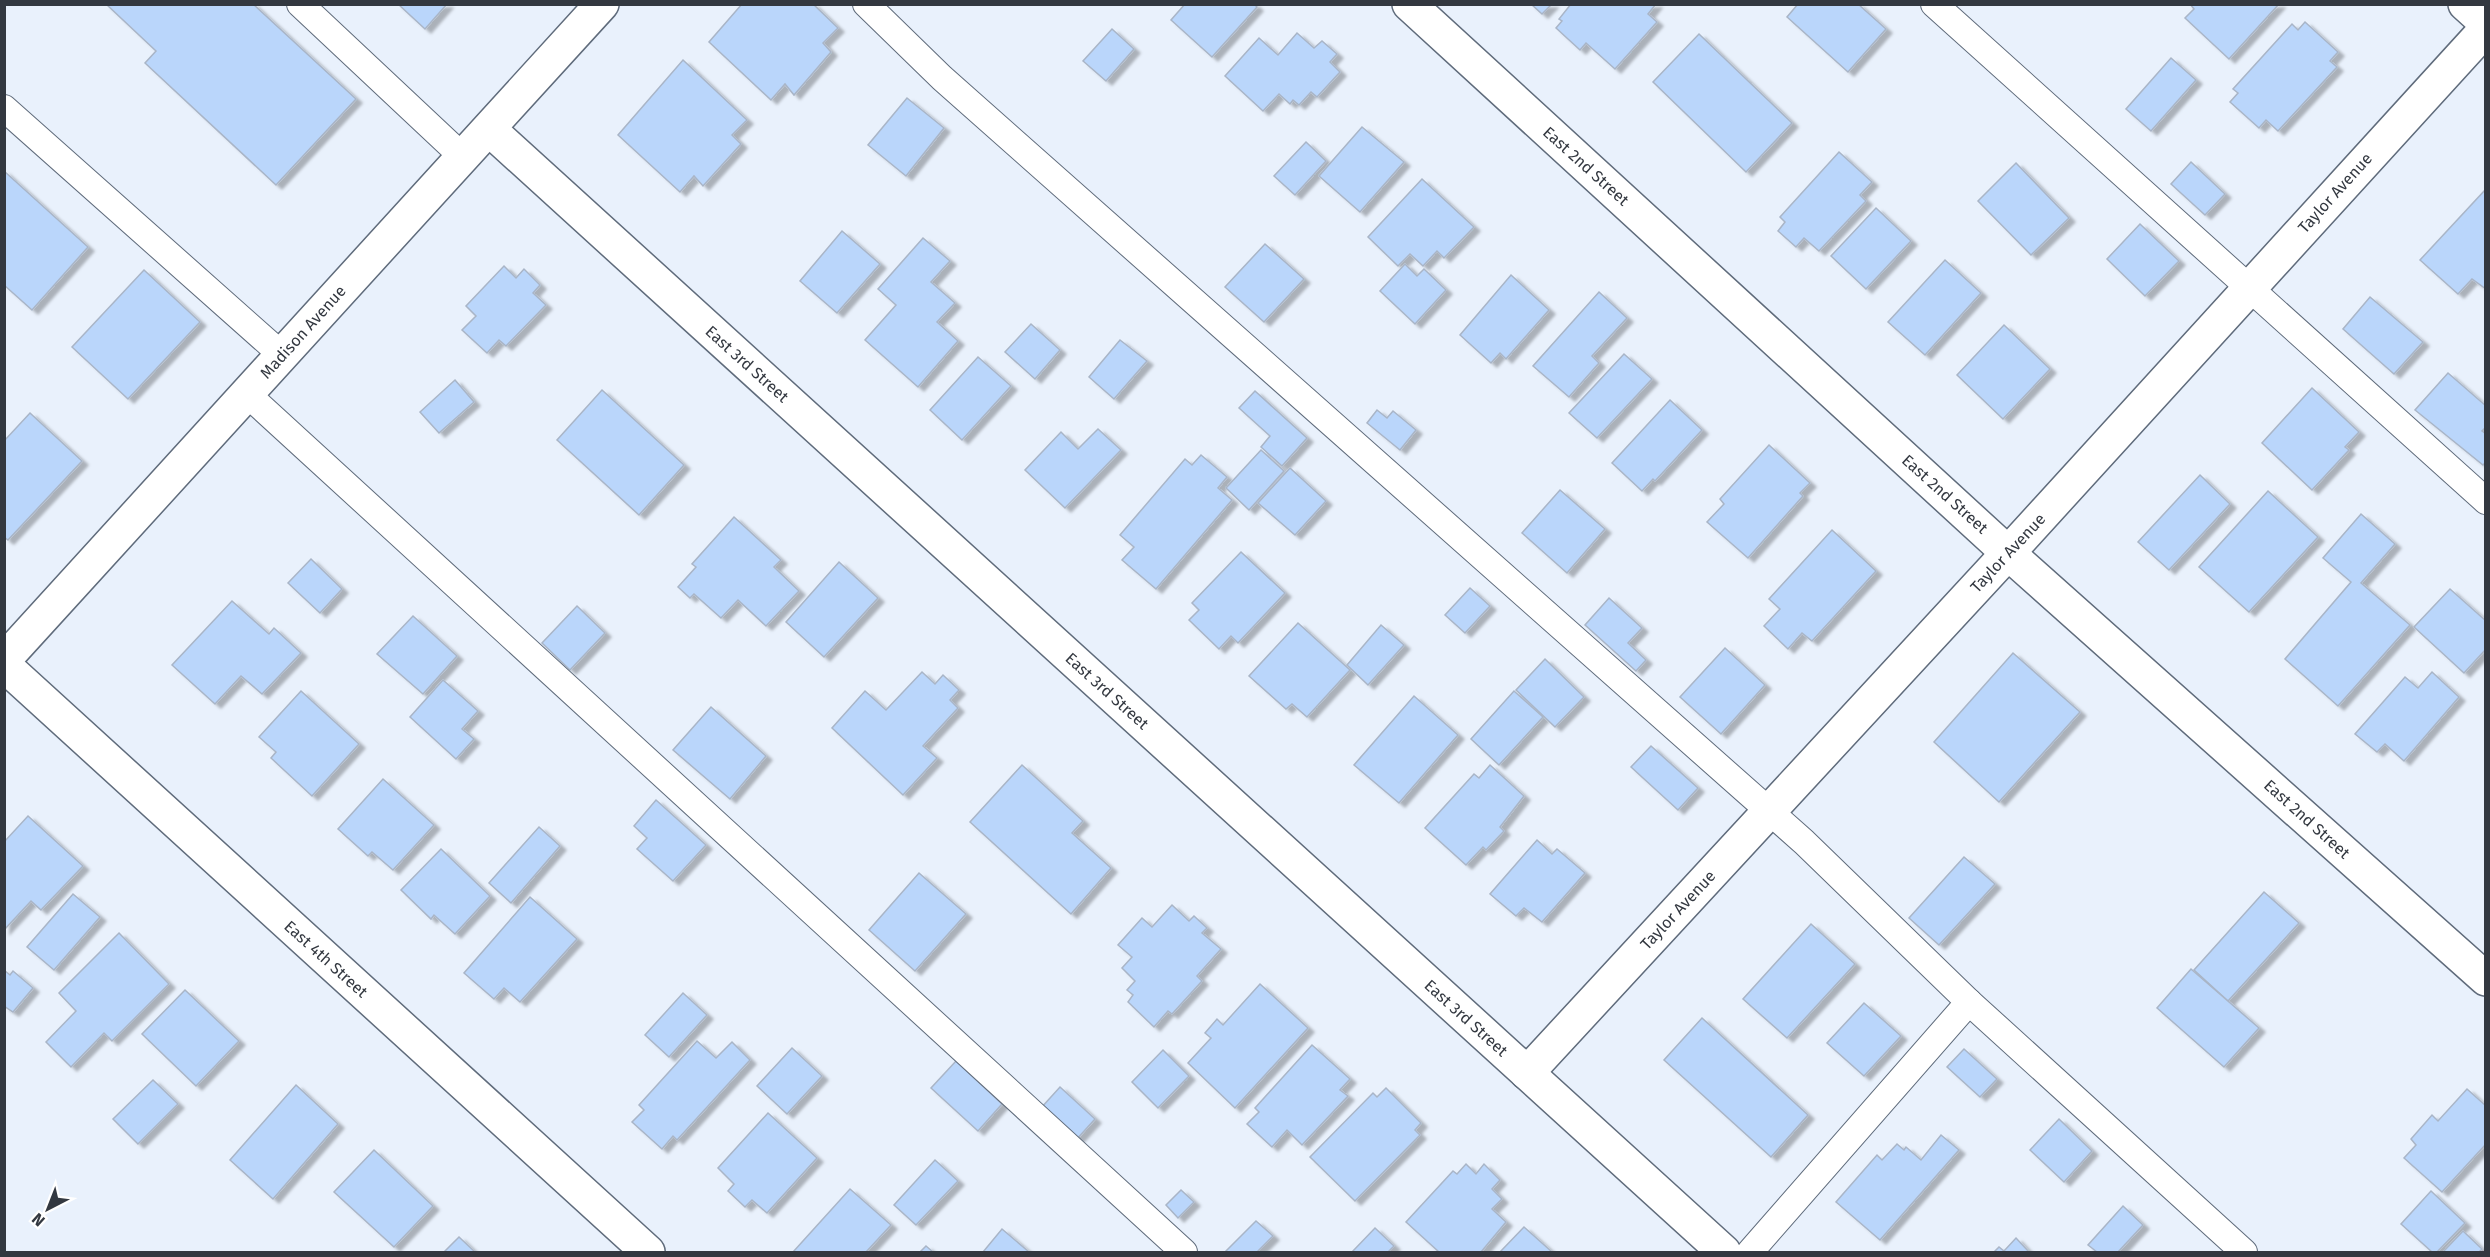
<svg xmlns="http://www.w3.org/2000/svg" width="2490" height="1257" font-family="'Fira Sans',sans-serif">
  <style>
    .building { fill: #bad6fb; stroke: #a9b5c7; stroke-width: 1.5; filter: url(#shadow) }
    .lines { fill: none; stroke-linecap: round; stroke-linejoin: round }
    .lane-casing { stroke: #5f6b7b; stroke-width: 28 }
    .street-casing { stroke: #5f6b7b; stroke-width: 36 }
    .secondary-casing { stroke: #5f6b7b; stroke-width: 36 }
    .lane { stroke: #fff; stroke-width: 26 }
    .street { stroke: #fff; stroke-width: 33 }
    .secondary { stroke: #fff; stroke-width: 33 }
    .labels { text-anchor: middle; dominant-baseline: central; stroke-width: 4.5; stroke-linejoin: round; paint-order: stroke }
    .street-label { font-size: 16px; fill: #333840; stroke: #fff }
  </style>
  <defs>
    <filter id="shadow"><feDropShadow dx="6" dy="4" stdDeviation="1.5" flood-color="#0004"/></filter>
  </defs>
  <rect width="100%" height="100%" fill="#e9f1fc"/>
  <g class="building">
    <polygon points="106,4 253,4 356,99 276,185 145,63 156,51"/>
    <polygon points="398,4 447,4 425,29"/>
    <polygon points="742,4 813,4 838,28 823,43 831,52 794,95 785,84 771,100 709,42"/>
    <polygon points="1185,4 1254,4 1257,7 1212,57 1171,20"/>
    <polygon points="1531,4 1552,4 1542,14"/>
    <polygon points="1571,4 1656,4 1648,14 1657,22 1615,69 1586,43 1580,50 1556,28 1562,21 1559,19"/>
    <polygon points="1798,4 1858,4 1886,29 1848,72 1787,17"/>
    <polygon points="2190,4 2279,4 2229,59 2185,18 2194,9"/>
    <polygon points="2305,22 2338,52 2330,61 2337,67 2278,131 2266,120 2259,128 2230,102 2238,93 2233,89 2292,24 2298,30"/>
    <polygon points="1112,29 1134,49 1106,81 1083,61"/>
    <polygon points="1297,33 1314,48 1322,41 1337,54 1330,62 1340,72 1317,97 1311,92 1299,105 1293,100 1290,104 1279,94 1263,111 1225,76 1259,38 1278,55"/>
    <polygon points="1699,34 1792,123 1746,172 1653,82"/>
    <polygon points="2171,58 2196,80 2151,131 2126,109"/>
    <polygon points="683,60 747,120 732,135 741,144 703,186 694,176 680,192 618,135"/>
    <polygon points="907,98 944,128 906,176 868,145"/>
    <polygon points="1362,127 1404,162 1360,212 1319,176"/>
    <polygon points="1306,142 1326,161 1295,195 1274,176"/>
    <polygon points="1839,152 1872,182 1860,195 1866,201 1819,251 1804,238 1796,247 1778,231 1785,222 1780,217"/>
    <polygon points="2191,162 2225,194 2205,215 2171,184"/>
    <polygon points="2016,163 2069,218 2031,255 1978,201"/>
    <polygon points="4,171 88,247 32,310 4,285"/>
    <polygon points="1422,179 1474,227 1444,258 1437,251 1423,266 1410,254 1398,266 1368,237"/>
    <polygon points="2486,189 2486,289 2472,279 2458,294 2420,260"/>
    <polygon points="1876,208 1911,241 1866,289 1831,256"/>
    <polygon points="2140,224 2179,261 2145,296 2107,259"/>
    <polygon points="842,231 880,264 837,313 800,281"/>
    <polygon points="923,238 950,261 931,282 955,303 937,322 958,341 918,387 865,340 896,305 878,289"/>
    <polygon points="1265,244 1304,279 1264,322 1225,287"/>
    <polygon points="1945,260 1981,293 1925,355 1888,322"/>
    <polygon points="1405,264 1417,276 1424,269 1446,290 1415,324 1380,291"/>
    <polygon points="504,266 516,278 524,269 540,285 533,293 546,305 506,346 499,340 487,353 462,330 476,316 466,306"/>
    <polygon points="144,270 200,322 128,399 72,347"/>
    <polygon points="1511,275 1549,310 1506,359 1500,353 1491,363 1460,335"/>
    <polygon points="1599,292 1627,318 1592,356 1599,363 1569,397 1533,366"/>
    <polygon points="2370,297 2423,342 2394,374 2343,329"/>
    <polygon points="1031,324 1060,350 1035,379 1005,352"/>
    <polygon points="2004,325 2050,369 2003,419 1957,375"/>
    <polygon points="1120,340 1147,361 1114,399 1089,377"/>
    <polygon points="1624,354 1652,379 1597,438 1569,413"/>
    <polygon points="978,357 1011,386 962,440 930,410"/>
    <polygon points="2448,373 2486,406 2486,427 2482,431 2486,434 2486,462 2483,465 2415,410"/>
    <polygon points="455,380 474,402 439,433 420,412"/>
    <polygon points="2312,388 2359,432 2345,447 2349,450 2312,490 2262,443"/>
    <polygon points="602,390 684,465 639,515 557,440"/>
    <polygon points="1255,391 1307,438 1282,466 1261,447 1270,436 1239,408"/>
    <polygon points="1670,400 1702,430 1655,481 1653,479 1642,491 1612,463"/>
    <polygon points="1377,410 1387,418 1393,411 1416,430 1400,450 1367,423"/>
    <polygon points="30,413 82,461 8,540 4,537 4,441"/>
    <polygon points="1098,429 1121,450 1065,508 1025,470 1061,432 1078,449"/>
    <polygon points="1769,445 1810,483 1800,493 1803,496 1748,558 1707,522 1724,504 1720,499"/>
    <polygon points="1261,450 1284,471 1249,510 1226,488"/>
    <polygon points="1201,455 1227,477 1218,488 1232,500 1156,589 1122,560 1134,547 1120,535 1185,459 1192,465"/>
    <polygon points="1290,468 1326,501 1295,535 1258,503"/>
    <polygon points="2200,475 2230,504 2169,570 2138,542"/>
    <polygon points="1560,490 1605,529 1567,573 1522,533"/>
    <polygon points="2268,491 2318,537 2249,612 2199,567"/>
    <polygon points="2361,514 2395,544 2361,583 2410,625 2338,706 2285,659 2351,582 2323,558"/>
    <polygon points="734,517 781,560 774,567 799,591 766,626 738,600 721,618 694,594 690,598 678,587 696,567 692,564"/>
    <polygon points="1832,530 1876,571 1812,641 1802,633 1788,649 1764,626 1780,609 1769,599"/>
    <polygon points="1241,552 1285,593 1238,643 1231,636 1219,649 1189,620 1199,610 1192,603"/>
    <polygon points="311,559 342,589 320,613 288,583"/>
    <polygon points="839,562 878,598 824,657 786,622"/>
    <polygon points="1470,588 1490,606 1465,633 1445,615"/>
    <polygon points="2450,589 2486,621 2486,649 2464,673 2414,627"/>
    <polygon points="1609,598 1642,628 1628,643 1646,660 1636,671 1585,625"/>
    <polygon points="232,601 269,634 274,628 301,653 262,694 241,676 215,704 172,665"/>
    <polygon points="577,606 605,633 570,670 542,643"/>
    <polygon points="413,616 457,656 423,694 377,654"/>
    <polygon points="1298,623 1350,670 1307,717 1292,704 1286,709 1249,676"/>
    <polygon points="1381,625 1404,645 1368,685 1347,665"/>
    <polygon points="1725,648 1765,685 1721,734 1680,697"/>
    <polygon points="2013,653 2080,712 1999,802 1934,742"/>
    <polygon points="1545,659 1584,697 1555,727 1516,690"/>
    <polygon points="922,672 935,684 943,675 959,690 950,700 958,708 923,746 937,758 903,795 832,728 865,691 886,710"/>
    <polygon points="2432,672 2459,697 2404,761 2385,744 2377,752 2355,734 2405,677 2418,688"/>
    <polygon points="443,680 478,711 462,729 474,739 456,759 410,717"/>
    <polygon points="301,691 359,744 312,796 271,758 276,752 259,737"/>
    <polygon points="1514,691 1543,717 1499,765 1471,739"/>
    <polygon points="1414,696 1458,735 1399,803 1354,765"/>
    <polygon points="711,707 766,756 730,799 673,750"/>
    <polygon points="1651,746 1698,788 1678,810 1631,767"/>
    <polygon points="1022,765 1083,821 1072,833 1111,868 1071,914 970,822"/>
    <polygon points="1490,765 1524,796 1500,827 1504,831 1486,850 1483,847 1466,865 1425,828 1474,774 1479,778"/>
    <polygon points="383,779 434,825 393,870 372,852 368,856 338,829"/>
    <polygon points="656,800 706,845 673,881 637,849 647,838 634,826"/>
    <polygon points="28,816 83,866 41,910 31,901 4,930 4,842"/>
    <polygon points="539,827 560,846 511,903 489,883"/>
    <polygon points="1537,840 1552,854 1557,849 1585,873 1542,922 1524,908 1516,916 1490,894"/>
    <polygon points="441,849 490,896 455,934 434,915 431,919 401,890"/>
    <polygon points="1964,857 1995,884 1939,945 1909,918"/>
    <polygon points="919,873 966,914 915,971 869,930"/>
    <polygon points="2264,892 2299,923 2228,1001 2194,970"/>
    <polygon points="73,894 100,917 54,970 27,947"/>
    <polygon points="530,897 577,939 520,1002 504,988 494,999 464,973"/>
    <polygon points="1172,905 1189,921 1194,916 1207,928 1202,933 1221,949 1197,976 1202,981 1172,1014 1168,1011 1154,1027 1128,1002 1133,995 1127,990 1135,981 1122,968 1132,957 1118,945 1142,918 1152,927"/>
    <polygon points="1811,924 1855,964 1787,1038 1743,999"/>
    <polygon points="119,933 169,984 112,1041 104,1033 71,1067 46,1042 76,1011 59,993"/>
    <polygon points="2191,969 2259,1028 2224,1067 2157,1008"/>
    <polygon points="4,970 10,975 13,971 33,988 13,1012 4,1006"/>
    <polygon points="1260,984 1308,1028 1235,1108 1188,1063 1211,1038 1205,1033 1217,1019 1223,1025"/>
    <polygon points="185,990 239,1041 196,1086 142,1034"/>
    <polygon points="683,993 707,1015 669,1057 645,1035"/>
    <polygon points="1864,1003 1901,1036 1864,1076 1827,1043"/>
    <polygon points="1702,1018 1808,1115 1771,1157 1664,1060"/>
    <polygon points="697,1041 716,1058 732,1042 750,1060 677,1140 673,1136 662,1149 632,1122 644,1110 639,1105"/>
    <polygon points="1312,1045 1350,1079 1340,1090 1348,1096 1302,1145 1287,1130 1272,1147 1247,1124 1259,1112 1255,1108"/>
    <polygon points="792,1048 822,1076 787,1114 757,1086"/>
    <polygon points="1964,1049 1997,1079 1980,1097 1947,1067"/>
    <polygon points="1163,1050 1189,1076 1158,1108 1132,1082"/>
    <polygon points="956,1061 1002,1104 978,1131 931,1088"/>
    <polygon points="153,1080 178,1104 138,1144 113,1119"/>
    <polygon points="296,1085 338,1124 273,1199 230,1160"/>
    <polygon points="1060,1087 1095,1119 1076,1140 1041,1108"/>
    <polygon points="1386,1088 1421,1123 1415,1130 1420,1135 1355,1201 1310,1157 1373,1093 1377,1097"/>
    <polygon points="2467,1089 2486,1106 2486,1144 2442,1192 2404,1158 2416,1145 2411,1139 2432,1115 2438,1121"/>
    <polygon points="768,1113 817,1158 767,1213 752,1200 745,1207 728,1191 734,1184 718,1168"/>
    <polygon points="2059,1119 2092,1151 2064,1182 2030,1150"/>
    <polygon points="1941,1135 1959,1150 1880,1240 1836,1202 1877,1155 1882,1160 1897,1144 1904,1150 1906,1147 1921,1160"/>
    <polygon points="374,1150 433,1206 394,1247 334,1192"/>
    <polygon points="935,1160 958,1181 916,1225 894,1205"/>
    <polygon points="1466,1164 1476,1174 1484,1164 1500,1180 1492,1189 1502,1199 1492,1209 1506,1222 1481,1252 1439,1252 1406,1222 1453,1171 1457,1174"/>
    <polygon points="850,1189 891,1225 866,1252 793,1252"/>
    <polygon points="1181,1190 1194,1202 1178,1218 1166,1205"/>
    <polygon points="2431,1191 2465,1223 2437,1252 2432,1252 2401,1224"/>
    <polygon points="2123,1206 2143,1225 2118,1252 2097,1252 2088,1245"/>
    <polygon points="1256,1221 1273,1236 1257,1252 1225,1252"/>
    <polygon points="1524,1227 1552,1252 1500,1252"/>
    <polygon points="1375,1228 1394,1246 1388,1252 1352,1252"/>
    <polygon points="1002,1229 1029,1252 983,1252"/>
    <polygon points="2463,1231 2482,1249 2479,1252 2443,1252"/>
    <polygon points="459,1237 475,1252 444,1252"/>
    <polygon points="2016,1238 2029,1252 1994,1252 1999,1247 2004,1251"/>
    <polygon points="926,1246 933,1252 920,1252"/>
  </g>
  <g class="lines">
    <defs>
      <g id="lane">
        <polyline points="300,4 463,157"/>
        <polyline points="866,4 942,78 1804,842 1969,1002"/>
        <polyline points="1934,4 2486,501"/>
        <polyline points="4,108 282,355"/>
        <polyline points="247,394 1184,1252"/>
        <polyline points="1750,1252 1969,1002 2244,1252"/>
      </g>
      <g id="street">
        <polyline points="1409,4 2008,553 2486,979"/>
        <polyline points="489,129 1724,1252"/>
        <polyline points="4,665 648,1252"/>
        <polyline points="1527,1073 2008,553 2486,29"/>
      </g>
      <g id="secondary">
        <polyline points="2465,4 2486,23"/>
        <polyline points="4,660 602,4"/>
      </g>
    </defs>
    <use href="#lane" class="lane-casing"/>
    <use href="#street" class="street-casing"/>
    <use href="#secondary" class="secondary-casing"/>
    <use href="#lane" class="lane"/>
    <use href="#street" class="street"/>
    <use href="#secondary" class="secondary"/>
  </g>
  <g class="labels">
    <g class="street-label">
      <text transform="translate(1586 166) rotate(42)">East 2nd Street</text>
      <text transform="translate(2335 193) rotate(-48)">Taylor Avenue</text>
      <text transform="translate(303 332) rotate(-48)">Madison Avenue</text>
      <text transform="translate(747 364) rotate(42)">East 3rd Street</text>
      <text transform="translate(1945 494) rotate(42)">East 2nd Street</text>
      <text transform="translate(2008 553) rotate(-47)">Taylor Avenue</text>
      <text transform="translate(1107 691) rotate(42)">East 3rd Street</text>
      <text transform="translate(2307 819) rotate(42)">East 2nd Street</text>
      <text transform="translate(1678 910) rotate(-47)">Taylor Avenue</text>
      <text transform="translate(326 959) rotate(42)">East 4th Street</text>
      <text transform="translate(1466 1018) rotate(42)">East 3rd Street</text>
    </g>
  </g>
  <rect width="2490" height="1257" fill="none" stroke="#333840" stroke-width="12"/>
  <g transform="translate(48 1209) rotate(222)" stroke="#ffffff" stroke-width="4.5" paint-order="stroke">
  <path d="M0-4.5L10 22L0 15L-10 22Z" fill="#333840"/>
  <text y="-9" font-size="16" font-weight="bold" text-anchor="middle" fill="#333840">N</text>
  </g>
</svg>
